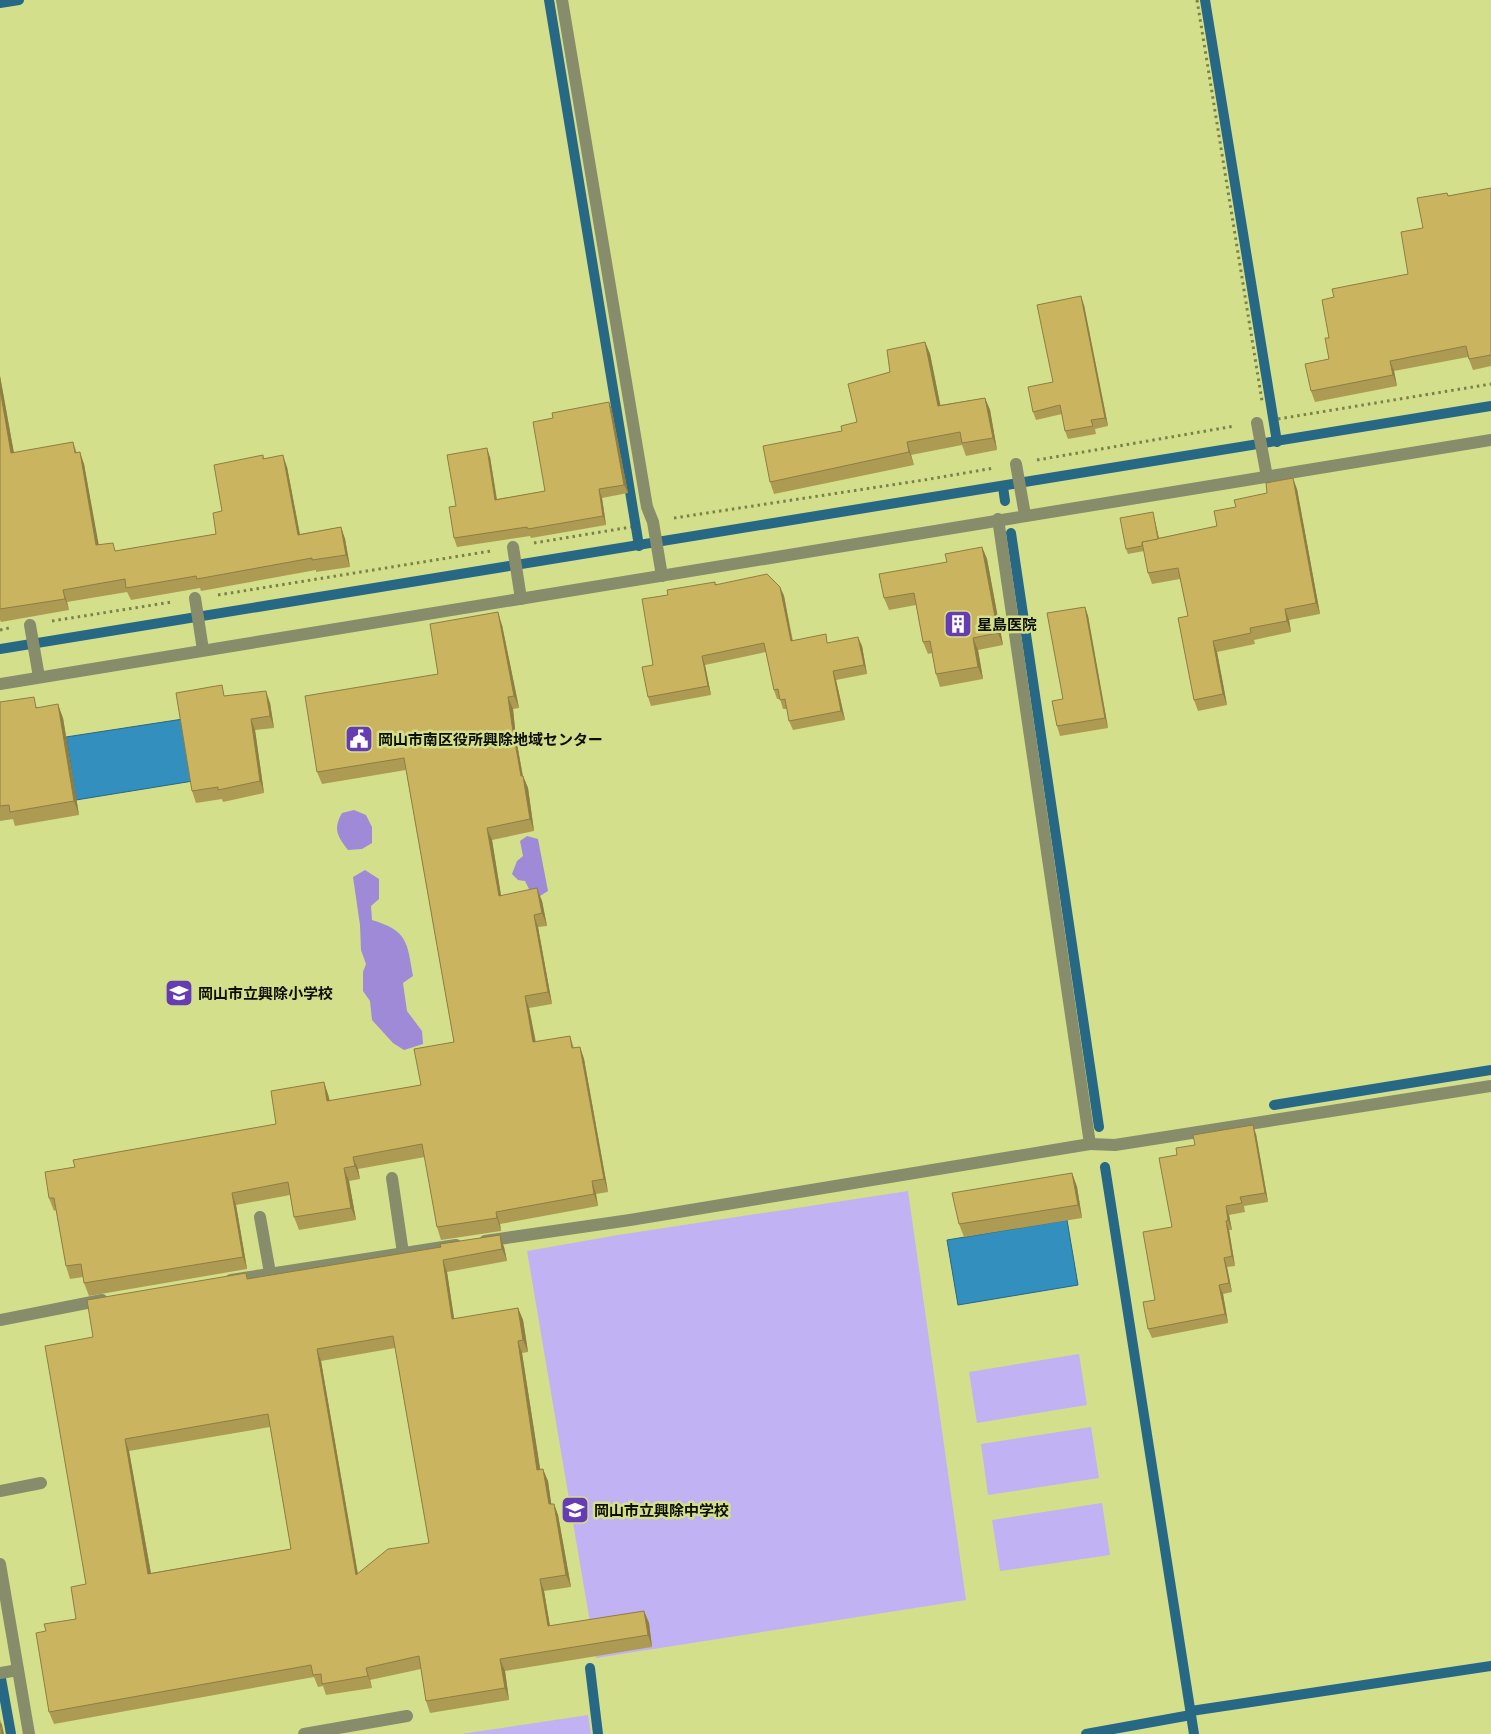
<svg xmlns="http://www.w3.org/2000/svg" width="1491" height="1734" font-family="'Public Sans','Noto Sans JP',sans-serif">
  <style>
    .green { fill: #c1b2f3 }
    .forest { fill: #9e8ad6 }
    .water { fill: #328fbe; stroke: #276885 }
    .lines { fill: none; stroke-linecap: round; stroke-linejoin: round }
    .stream { stroke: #276885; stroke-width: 10 }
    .path { stroke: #7a814d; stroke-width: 3; stroke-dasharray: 2.5 4; stroke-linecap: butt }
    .service { stroke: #878c6a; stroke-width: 12 }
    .minor { stroke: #878c6a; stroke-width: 12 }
    .tertiary { stroke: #878c6a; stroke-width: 12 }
    .wall { fill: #ae9b53; fill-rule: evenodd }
    .shaded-wall { fill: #8d7e43 }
    .building { fill: #cab460; stroke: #8d7e43; fill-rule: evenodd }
    .labels { text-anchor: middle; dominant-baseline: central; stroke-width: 5; stroke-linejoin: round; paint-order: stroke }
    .poi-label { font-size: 15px; font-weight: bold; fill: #0c0e00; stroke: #d4df8b; text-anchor: start }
  </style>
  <rect width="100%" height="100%" fill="#d4df8b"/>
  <g class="green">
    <polygon points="908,1191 966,1600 596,1658 527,1251 618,1235"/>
    <polygon points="1079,1354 1087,1405 977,1423 969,1372"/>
    <polygon points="1091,1427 1099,1478 988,1495 981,1444"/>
    <polygon points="1102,1503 1110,1555 1000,1571 992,1520"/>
    <polygon points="588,1715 591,1734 461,1734"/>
  </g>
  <g class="forest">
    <path d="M354,810L366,815L372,827V843L362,849L348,850C337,836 333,829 342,813Z"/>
    <polygon points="527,836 538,839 548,891 540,896 531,893 525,881 518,880 512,874 517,861 523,856 520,841"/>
    <path d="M365,870L379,879V899L371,906L372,920C408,931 407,942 413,976L403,983L407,1011L422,1031L423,1044L404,1050L393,1043L372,1020L370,1001L363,991V972L366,964L361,950L360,925L353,877Z"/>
  </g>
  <g class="water">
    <polygon points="183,719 193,781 76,800 66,737"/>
    <polygon points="1067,1220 1078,1285 958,1305 947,1240"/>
  </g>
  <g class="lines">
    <g class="stream">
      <polyline points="549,0 639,546"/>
      <polyline points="1205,0 1277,442"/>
      <polyline points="0,3 19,0"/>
      <polyline points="1003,487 1005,501"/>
      <polyline points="1011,533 1099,1127"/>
      <polyline points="0,649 1491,406"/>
      <polyline points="1274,1105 1491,1070"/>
      <polyline points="1105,1167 1194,1734"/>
      <polyline points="590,1668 598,1734"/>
      <polyline points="0,1673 11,1734"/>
      <polyline points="1191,1711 1491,1666"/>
      <polyline points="1086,1734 1191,1715"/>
    </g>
    <g class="path">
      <polyline points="1197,0 1262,401"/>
      <polyline points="1278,419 1491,384"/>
      <polyline points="1037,460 1235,426"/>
      <polyline points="674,518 924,480 994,468"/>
      <polyline points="534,543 631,527"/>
      <polyline points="218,595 491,551"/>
      <polyline points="52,621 172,602"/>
      <polyline points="0,630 9,628"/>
    </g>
    <g class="service">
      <polyline points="1257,423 1267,477"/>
      <polyline points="1016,464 1025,515"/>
      <polyline points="513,547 521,599"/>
      <polyline points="195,598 203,650"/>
      <polyline points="30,625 39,677"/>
      <polyline points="392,1178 403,1253"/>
      <polyline points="260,1217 270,1273"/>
      <polyline points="0,1491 41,1483"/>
      <polyline points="0,1673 18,1670"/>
      <polyline points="304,1734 407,1716"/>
    </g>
    <g class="minor">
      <polyline points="562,0 647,507 653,522 662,576"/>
      <polyline points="998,519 1090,1144 1115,1145 1491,1086"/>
      <polyline points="485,1241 630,1220 1090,1144"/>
      <polyline points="231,1280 456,1245"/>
      <polyline points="0,1320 102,1300"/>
      <polyline points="0,1564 29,1734"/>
    </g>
    <polyline class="tertiary" points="0,684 1491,440"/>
  </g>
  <g class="wall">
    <polygon points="1491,188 1491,366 1473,370 1468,357 1394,371 1397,386 1315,402 1311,391 1329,359 1329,338 1334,297 1408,274 1423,228 1447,193 1448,196"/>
    <polygon points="1084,305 1108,426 1095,429 1096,434 1068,439 1065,431 1062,414 1036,420 1033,412 1053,382"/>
    <polygon points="925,342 930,354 940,405 985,398 990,410 997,450 966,456 962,445 911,455 914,465 774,494 770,482 842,431 857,422 890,372"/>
    <polygon points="0,376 14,453 73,442 77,453 84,464 98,545 116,551 216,534 222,511 263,455 264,458 287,467 300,534 341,527 345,539 350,567 316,572 316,570 201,591 200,588 131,600 127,592 67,602 69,610 1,622 0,620"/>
    <polygon points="609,402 612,411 628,493 602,498 606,525 531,538 530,536 457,547 454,538 456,506 490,457 497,499 545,491 553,418"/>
    <polygon points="1297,489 1320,614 1289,620 1291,632 1254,640 1255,644 1217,652 1227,705 1198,711 1194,700 1188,616 1180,579 1152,584 1148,573 1144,551 1128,554 1126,549 1153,512 1154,517 1159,538 1217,526 1236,507"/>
    <polygon points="982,547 987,559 1003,645 978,650 983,679 940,687 936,674 932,653 928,654 923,642 916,605 889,610 884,598 947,562"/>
    <polygon points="715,582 716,585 780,587 784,596 793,641 829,643 862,646 867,674 836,680 845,720 793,730 789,721 787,709 783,709 780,699 777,699 774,690 766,652 705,665 711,695 651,706 648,697 668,595"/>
    <polygon points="1085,607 1088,616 1108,728 1060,736 1057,726"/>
    <polygon points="502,625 519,708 513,709 516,738 523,776 528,788 534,831 492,840 501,895 542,901 547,926 538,927 552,1004 529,1008 536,1042 570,1036 574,1048 580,1047 584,1059 608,1192 596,1194 598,1206 500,1224 501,1231 441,1240 437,1227 425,1157 358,1169 360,1179 349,1181 356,1220 299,1230 294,1217 290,1195 236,1205 247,1269 89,1296 84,1283 83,1277 70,1279 66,1266 56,1210 54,1211 49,1198 75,1167 276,1124 328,1094 330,1101 421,1085 454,1042 406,770 322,784 317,772 438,674"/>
    <polygon points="226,696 270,703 274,728 255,730 264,793 223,802 222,799 196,803 192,791"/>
    <polygon points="0,702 38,707 63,718 79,815 15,826 13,819 0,821"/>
    <polygon points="1256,1134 1268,1202 1244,1206 1245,1212 1229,1215 1232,1230 1229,1230 1235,1266 1227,1267 1232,1292 1223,1294 1228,1323 1152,1338 1148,1329 1172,1227 1177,1155"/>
    <polygon points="1072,1173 1077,1187 1082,1218 964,1237 959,1224"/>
    <path d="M504,1247L507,1261L447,1272L454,1319L518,1308L523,1320L528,1352L522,1353L540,1469L548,1481L551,1504H554L558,1515L571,1587L544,1591L550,1626L644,1611L649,1623L652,1647L505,1671L509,1700L430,1713L426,1701L421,1669L370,1680L372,1688L326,1695L323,1686L318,1687L314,1677L54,1724L49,1712L46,1631L76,1619L86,1584L93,1337L246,1273L248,1279ZM395,1348L429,1543L358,1574L321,1361ZM270,1427L291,1549L151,1573L129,1451Z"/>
  </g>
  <g class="shaded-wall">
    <polygon points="1081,296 1084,305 1108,426 1105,418"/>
    <polygon points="925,342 930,354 943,418 938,406"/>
    <polygon points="1390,361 1394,371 1397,386 1393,375"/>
    <polygon points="0,376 16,465 11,453 0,389"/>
    <polygon points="985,398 990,410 997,450 993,438"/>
    <polygon points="609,402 612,411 628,493 624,485"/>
    <polygon points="907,442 911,455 914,465 909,452"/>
    <polygon points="487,448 490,457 498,508 495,500"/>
    <polygon points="80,452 84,464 101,557 96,545"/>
    <polygon points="283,455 287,467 302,546 298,535"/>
    <polygon points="1293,478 1297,489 1320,614 1316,603"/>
    <polygon points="599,489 602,498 606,525 603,516"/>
    <polygon points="1153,512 1154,517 1161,548 1159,543"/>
    <polygon points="341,527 345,539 350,567 346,555"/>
    <polygon points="982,547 987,559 1003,645 998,633"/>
    <polygon points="780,587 784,596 794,651 791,641"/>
    <polygon points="63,590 67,602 69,610 65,599"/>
    <polygon points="1085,607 1088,616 1108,728 1105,718"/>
    <polygon points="1285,609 1289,620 1291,632 1287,621"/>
    <polygon points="498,612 502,625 519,708 514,696"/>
    <polygon points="858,637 862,646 867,674 864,665"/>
    <polygon points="973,638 978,650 983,679 978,667"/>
    <polygon points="1213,641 1217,652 1227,705 1223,694"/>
    <polygon points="702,656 705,665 711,695 708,686"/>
    <polygon points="833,671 836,680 845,720 841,711"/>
    <polygon points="266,691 270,703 274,728 270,716"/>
    <polygon points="508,697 513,709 516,738 525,789 521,776 512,725"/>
    <polygon points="58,704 63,718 79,815 74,801"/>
    <polygon points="251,719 255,730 264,793 260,781"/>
    <polygon points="523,776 528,788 534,831 530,819"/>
    <polygon points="487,828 492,840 503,908 499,896"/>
    <polygon points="537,888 542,901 547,926 542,913"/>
    <polygon points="534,915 538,927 552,1004 548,992"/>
    <polygon points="525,996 529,1008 538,1055 533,1042"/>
    <polygon points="580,1047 584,1059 608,1192 604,1179"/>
    <polygon points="324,1082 328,1094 332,1114 327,1101"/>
    <polygon points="1253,1125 1256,1134 1268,1202 1265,1193"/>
    <polygon points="353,1157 358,1169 360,1179 355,1166"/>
    <polygon points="344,1168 349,1181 356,1220 351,1208"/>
    <polygon points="1072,1173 1077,1187 1082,1218 1078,1205"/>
    <polygon points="592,1181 596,1194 598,1206 594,1194"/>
    <polygon points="232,1193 236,1205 247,1269 243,1257"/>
    <polygon points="1226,1206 1229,1215 1232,1230 1228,1220"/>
    <polygon points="496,1212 500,1224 501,1231 497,1218"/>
    <polygon points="1226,1221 1229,1230 1235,1266 1232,1256"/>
    <polygon points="500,1235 504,1247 507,1261 502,1249"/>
    <polygon points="1224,1258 1227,1267 1232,1292 1229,1283"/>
    <polygon points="443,1260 447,1272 456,1331 452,1319"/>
    <polygon points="1219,1285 1223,1294 1228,1323 1225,1314"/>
    <polygon points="518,1308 523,1320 528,1352 523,1340"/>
    <polygon points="518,1341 522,1353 542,1481 537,1470"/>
    <polygon points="317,1349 321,1361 360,1587 356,1575"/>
    <polygon points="125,1439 129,1451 153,1585 148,1574"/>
    <polygon points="543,1469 548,1481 553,1516 549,1504"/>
    <polygon points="554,1504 558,1515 571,1587 566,1575"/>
    <polygon points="540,1579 544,1591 552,1638 548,1626"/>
    <polygon points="644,1611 649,1623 652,1647 648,1635"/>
    <polygon points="500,1659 505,1671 509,1700 505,1688"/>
    <polygon points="366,1668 370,1680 372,1688 368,1676"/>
    <polygon points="0,1719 2,1725 4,1734 2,1734"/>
  </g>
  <g class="building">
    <polygon points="1491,188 1491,355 1469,359 1466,346 1390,361 1393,375 1311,391 1305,364 1329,359 1325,338 1329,338 1322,300 1334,297 1332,289 1408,274 1401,232 1423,228 1417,198 1447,193 1448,196"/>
    <polygon points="1081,296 1105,418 1091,420 1093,426 1065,431 1060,405 1033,412 1028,387 1053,382 1037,305"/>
    <polygon points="925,342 938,406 985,398 993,438 962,443 960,432 907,442 909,452 770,482 763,446 842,431 841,426 857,422 848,384 890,372 887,350"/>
    <polygon points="0,389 11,453 73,442 75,453 80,452 96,545 113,543 115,551 216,534 213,513 222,511 214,465 263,455 263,459 283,455 298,535 341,527 346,555 312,560 312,558 197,579 196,576 126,588 125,579 63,590 65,599 0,609"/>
    <polygon points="609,402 624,485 599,489 603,516 528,529 527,527 454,538 449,507 456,506 447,455 487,448 495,500 545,491 533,422 553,418 552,413"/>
    <polygon points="1293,478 1316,603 1285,609 1287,621 1250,628 1251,633 1213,641 1223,694 1194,700 1178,618 1188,616 1178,568 1148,573 1142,542 1217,526 1214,511 1236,507 1234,500 1267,493 1266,483"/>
    <polygon points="1153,512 1158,539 1142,542 1142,546 1126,549 1120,518"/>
    <polygon points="982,547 998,633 973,638 978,667 936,674 930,641 923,642 914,593 884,598 879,574 947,562 945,554"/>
    <polygon points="767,574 780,587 791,641 826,634 827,643 858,637 864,665 833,671 841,711 789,721 785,699 780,700 778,689 774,690 764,643 702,656 708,686 648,697 642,667 653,665 642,599 668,595 667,590 715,582 715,585"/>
    <polygon points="1085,607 1105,718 1057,726 1052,701 1063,699 1047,613"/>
    <polygon points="498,612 514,696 508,697 512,725 521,776 523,776 530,819 487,828 499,896 537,888 542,913 534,915 548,992 525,996 533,1042 570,1036 572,1048 580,1047 604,1179 592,1181 594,1194 496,1212 497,1218 437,1227 422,1144 353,1157 355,1166 344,1168 351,1208 294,1217 288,1182 232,1193 243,1257 84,1283 81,1264 66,1266 54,1198 49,1198 45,1172 75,1167 73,1160 276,1124 271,1091 324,1082 327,1101 421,1085 414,1049 454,1042 404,758 317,772 305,696 438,674 430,624"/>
    <polygon points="222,685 224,696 266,691 270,716 251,719 260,781 218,790 218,787 192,791 176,693"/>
    <polygon points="34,697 36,708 58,704 74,801 10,812 9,805 0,806 0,702"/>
    <polygon points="1253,1125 1265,1193 1240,1197 1242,1203 1226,1206 1228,1220 1226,1221 1232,1256 1224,1258 1229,1283 1219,1285 1225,1314 1148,1329 1143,1302 1155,1300 1143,1232 1172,1227 1159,1158 1177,1155 1176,1148 1195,1145 1193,1135"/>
    <polygon points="1072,1173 1078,1205 959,1224 952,1193"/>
    <path d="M500,1235L502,1249L443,1260L452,1319L518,1308L523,1340L518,1341L537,1470L543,1469L549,1504H554L566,1575L540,1579L548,1626L644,1611L648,1635L500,1659L505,1688L426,1701L419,1656L366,1668L368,1676L322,1684L321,1674L313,1675L311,1665L49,1712L36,1633L46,1631L44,1624L76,1619L71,1587L86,1584L45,1346L93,1337L87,1300L246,1273L247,1279L441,1247L440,1244ZM393,1336L429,1543L388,1549L356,1575L317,1349ZM268,1414L291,1549L148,1574L125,1439Z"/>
    <polygon points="0,1723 2,1734 0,1734"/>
  </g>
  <defs>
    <symbol id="building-square" viewBox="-11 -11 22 22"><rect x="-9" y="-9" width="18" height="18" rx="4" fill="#663cb3" stroke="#d4df8b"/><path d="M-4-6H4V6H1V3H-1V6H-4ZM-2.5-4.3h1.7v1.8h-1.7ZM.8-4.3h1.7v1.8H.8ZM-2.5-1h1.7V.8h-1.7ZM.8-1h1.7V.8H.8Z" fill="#fff"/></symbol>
    <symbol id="civic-square" viewBox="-11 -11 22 22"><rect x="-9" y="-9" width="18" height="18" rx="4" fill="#663cb3" stroke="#d4df8b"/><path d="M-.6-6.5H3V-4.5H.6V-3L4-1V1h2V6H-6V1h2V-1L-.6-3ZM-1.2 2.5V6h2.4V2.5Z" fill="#fff"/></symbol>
    <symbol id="school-square" viewBox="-11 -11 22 22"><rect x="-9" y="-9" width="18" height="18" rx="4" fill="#663cb3" stroke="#d4df8b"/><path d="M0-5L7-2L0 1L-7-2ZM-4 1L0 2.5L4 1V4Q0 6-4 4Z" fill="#fff"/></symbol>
  </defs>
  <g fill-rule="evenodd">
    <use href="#building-square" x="942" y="608" width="32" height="32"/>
    <use href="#civic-square" x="343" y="723" width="32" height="32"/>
    <use href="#school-square" x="163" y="977" width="32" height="32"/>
    <use href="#school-square" x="559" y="1494" width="32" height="32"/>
  </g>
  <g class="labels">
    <g class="poi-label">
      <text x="977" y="624">星島医院</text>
      <text x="378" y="739">岡山市南区役所興除地域センター</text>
      <text x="198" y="993">岡山市立興除小学校</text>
      <text x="594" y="1510">岡山市立興除中学校</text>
    </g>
  </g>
</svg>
